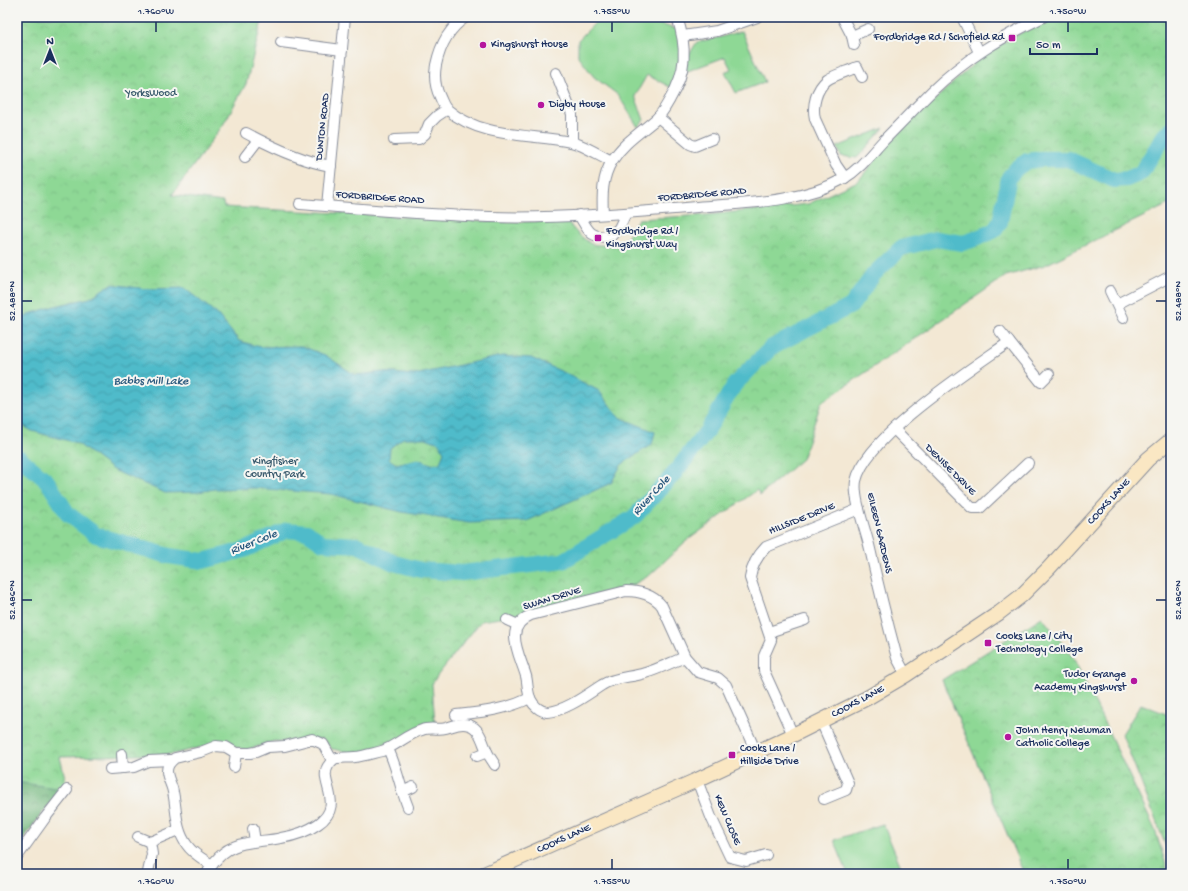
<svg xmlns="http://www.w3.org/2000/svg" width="1188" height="891" font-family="'Gochi Hand',sans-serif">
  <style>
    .green { fill: #8ed895; stroke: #54847a }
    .forest { fill: url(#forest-crowns); stroke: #46746e }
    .park { fill: url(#park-crowns); stroke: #54847a }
    .water { fill: url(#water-waves); stroke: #357594; fill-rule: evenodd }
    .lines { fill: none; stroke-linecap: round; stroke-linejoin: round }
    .river { stroke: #4fbbca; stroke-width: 16 }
    .street-casing { stroke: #878c99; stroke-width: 12 }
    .secondary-casing { stroke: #878c99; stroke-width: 16 }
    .street { stroke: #fff; stroke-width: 10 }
    .secondary { stroke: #fae7c3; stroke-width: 14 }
    .ticks { fill: none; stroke: #1b2f5e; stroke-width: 1.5 }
    .poi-dot { fill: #b5179e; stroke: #f6f6f2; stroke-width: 1.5 }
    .labels { text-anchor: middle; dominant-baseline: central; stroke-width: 4; stroke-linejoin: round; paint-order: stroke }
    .poi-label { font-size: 11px; fill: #1b2f5e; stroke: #f6f6f2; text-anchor: start }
    .park-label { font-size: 11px; fill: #38596c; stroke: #f6f6f2 }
    .street-label { font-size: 11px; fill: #1b2f5e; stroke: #f6f6f2 }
    .water-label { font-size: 12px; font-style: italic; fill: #2b597e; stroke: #f6f6f2 }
    .neatline { fill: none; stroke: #1b2f5e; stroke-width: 1.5 }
    .ticks-label { font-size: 10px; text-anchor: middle; fill: #1b2f5e }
  </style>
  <defs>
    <pattern id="forest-crowns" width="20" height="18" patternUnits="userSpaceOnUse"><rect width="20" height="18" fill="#72b87e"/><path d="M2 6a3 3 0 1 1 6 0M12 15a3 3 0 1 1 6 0" fill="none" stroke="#5d966a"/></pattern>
    <pattern id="park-crowns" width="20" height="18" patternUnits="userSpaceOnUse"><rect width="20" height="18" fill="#8ed895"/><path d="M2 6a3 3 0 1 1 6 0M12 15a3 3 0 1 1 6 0" fill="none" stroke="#7aba83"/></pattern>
    <pattern id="water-waves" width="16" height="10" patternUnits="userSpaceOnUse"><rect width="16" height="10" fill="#4fbbca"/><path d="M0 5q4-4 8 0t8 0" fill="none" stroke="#4198a7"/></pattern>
  </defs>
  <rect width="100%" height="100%" fill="#f6f6f2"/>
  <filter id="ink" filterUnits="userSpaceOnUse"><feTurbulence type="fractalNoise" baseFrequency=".025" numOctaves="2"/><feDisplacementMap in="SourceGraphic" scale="8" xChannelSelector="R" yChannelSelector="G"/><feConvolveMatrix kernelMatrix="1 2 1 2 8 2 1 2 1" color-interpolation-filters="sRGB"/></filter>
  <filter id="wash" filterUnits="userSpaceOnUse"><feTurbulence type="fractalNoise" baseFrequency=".012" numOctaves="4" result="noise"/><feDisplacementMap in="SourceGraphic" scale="16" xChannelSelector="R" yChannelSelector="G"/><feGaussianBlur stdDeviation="0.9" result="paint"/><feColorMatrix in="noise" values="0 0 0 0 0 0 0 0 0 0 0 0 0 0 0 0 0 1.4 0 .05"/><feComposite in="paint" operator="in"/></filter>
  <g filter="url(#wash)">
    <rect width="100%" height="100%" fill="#f3e8d4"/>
    <g class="green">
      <polygon points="601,17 637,18 677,29 683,36 676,90 647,75 635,96 644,120 638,127 618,95 594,77 578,56 578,40"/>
      <polygon points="742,31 765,82 736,93 725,72 731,69 725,57 685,72 688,56 697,42 721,37"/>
      <polygon points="884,128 857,158 841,156 837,147"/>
      <polygon points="883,824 904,874 848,874 834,840"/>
    </g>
    <polygon class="forest" points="17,782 63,789 43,812 17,848"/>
    <g class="park">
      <polygon points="17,17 263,17 246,84 223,125 172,195 223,202 224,207 505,222 567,221 577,233 591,244 609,246 627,238 638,219 707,215 808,204 858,181 896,135 981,57 1012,37 1054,17 1171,17 1171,203 1045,265 1006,276 821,403 802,459 760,495 757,490 685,542 650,575 631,586 529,612 516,617 506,617 481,621 437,676 432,684 435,724 380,747 358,754 332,749 322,739 286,743 275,741 247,750 218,743 174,754 60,757 68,790 17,782 17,57 21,55 17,44"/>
      <polygon points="1042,617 1074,659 1155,830 1169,874 1024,874 942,680"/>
      <polygon points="1141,704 1171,716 1171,859 1122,734"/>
    </g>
    <path class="water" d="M111,284L146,289L184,288L217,314L239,341L260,347L301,346L325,355L355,375L382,372L414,375L502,356L531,358L565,373L599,391L619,417L655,432L652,444L621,465L611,483L527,521L469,523L402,512L331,494L255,488L214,489L198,492L165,493L113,470L77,443L32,431L17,422V325L29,314L55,306L90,298ZM403,438H426L439,443L444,452L440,463L431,464L418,459L396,464L389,459L390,448Z"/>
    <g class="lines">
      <polyline class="river" points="17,457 20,458 47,481 68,514 96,535 169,556 203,561 244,550 287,530 307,532 323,543 358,545 394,563 421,570 462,573 563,561 634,517 673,475 693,449 707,431 735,384 772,347 851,306 874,274 901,248 936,239 963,243 975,239 995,230 1000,222 1009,177 1017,168 1027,161 1042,159 1068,159 1114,180 1127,179 1141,173 1164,136 1171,129"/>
    </g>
  </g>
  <g filter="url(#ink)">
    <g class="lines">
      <defs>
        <g id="street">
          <path d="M466,17C449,28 440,46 436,65C434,76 435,87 440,97C442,101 444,108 448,110C480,138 532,134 571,142C582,144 601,156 612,161"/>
          <polyline points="842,17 852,36 854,45"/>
          <polyline points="962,17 979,52"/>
          <polyline points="683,36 717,31 757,17"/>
          <polyline points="852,36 868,29"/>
          <polyline points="281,42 342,50"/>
          <polyline points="556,73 572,114 572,142"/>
          <polyline points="658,117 690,144 695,146 712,139"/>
          <path d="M246,133C272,147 301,161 331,166"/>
          <polyline points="394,140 419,139 425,134 429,124 437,116 446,110"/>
          <polyline points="245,157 258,140"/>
          <path d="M845,178L836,165L815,119C812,106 816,89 827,80C834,75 849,71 857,67L862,77"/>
          <path d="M300,204C363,209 426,215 490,217C559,219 628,213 697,207C745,203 800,203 843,179C860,169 871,154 884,140C900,124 916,107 932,91C965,59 1002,37 1043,17"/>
          <polyline points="327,206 345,17"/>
          <path d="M603,214C602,196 602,177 612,161C623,143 641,132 656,119C662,114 666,106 670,99C687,71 687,47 677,17"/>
          <path d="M579,215C589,232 589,237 610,237L619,228L626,213"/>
          <polyline points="1110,291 1123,318"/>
          <polyline points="1117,304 1171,276"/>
          <polyline points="1000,331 1009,342"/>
          <polyline points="894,429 972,508 980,508 1028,463"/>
          <polyline points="507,620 518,625"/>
          <polyline points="769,632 805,620"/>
          <path d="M685,657L662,606C654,595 639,591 626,591L531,615C502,627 520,655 526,676C528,683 527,693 531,700C534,706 540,711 547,712C564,712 588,694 602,685C617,676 630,678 645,673C659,669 672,662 685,657L698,672L718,678L726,685L756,752"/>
          <path d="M906,675L897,658C887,621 878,585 870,549C866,531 853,498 856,481C866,436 971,369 1009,342L1041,382L1049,374"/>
          <path d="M456,715C482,712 506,710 530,698"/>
          <polyline points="821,721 848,783 846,790 824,799"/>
          <path d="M793,735L764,671V656L771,640L750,578C752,565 757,556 766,547L859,509"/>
          <path d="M388,749C397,767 400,788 408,807"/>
          <polyline points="122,754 123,768"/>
          <polyline points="477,756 487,752"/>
          <polyline points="234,767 236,753"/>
          <polyline points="110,769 134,767 148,761 172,760"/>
          <polyline points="697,780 711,817 730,857 746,861 766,855"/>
          <polyline points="402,792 413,787"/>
          <polyline points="253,829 255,841"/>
          <polyline points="138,837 150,842"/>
          <polyline points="17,857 45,818 67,790"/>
          <path d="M212,865C203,859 193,854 187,845C175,829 177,810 173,792C172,785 167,778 167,771C167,765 171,761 175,758L201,752L216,746L226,747L236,753H250L256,752L268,747L285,746L312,739L323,744L332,760"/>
          <polyline points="148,872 152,854 150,842 178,830"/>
          <path d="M207,874C210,867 214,862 219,857C236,839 260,843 281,838C293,836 308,831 318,824C346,805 318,782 328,766C330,763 333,759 337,758C343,757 349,758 355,757C364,756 373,753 382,751C396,746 407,734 422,730C429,727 438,730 446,728C454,726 460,722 469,725C480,728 483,743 487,752C489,756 492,760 495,765"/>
        </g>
        <polyline id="secondary" points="484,874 697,780 793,735 867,698 906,675 999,613 1021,596 1049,568 1148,459 1171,440"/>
      </defs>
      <use href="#street" class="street-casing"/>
      <use href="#secondary" class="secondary-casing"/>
      <use href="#street" class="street"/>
      <use href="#secondary" class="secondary"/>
    </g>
  </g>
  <path class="ticks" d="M156,22V32M612,22V32M1068,22V32M22,301H32M1156,301H1166M22,600H32M1156,600H1166M156,859V869M612,859V869M1068,859V869"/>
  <g class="poi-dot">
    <rect x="1008" y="34" width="8" height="8" rx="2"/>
    <circle cx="483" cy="45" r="4"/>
    <circle cx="541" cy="105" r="4"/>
    <rect x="594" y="234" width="8" height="8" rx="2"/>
    <rect x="984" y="639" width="8" height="8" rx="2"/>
    <circle cx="1134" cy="681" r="4"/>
    <circle cx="1008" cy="737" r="4"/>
    <rect x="728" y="751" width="8" height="8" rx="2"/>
  </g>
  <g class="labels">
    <g class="poi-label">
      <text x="1004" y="38" text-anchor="end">Fordbridge Rd / Schofield Rd</text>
      <text x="491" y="45">Kingshurst House</text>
      <text x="549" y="105">Digby House</text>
      <text x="606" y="232">Fordbridge Rd /<tspan x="606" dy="13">Kingshurst Way</tspan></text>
      <text x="996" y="637">Cooks Lane / City<tspan x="996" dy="13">Technology College</tspan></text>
      <text x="1126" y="675" text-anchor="end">Tudor Grange<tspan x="1126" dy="13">Academy Kingshurst</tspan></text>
      <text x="1016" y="731">John Henry Newman<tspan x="1016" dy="13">Catholic College</tspan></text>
      <text x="740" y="749">Cooks Lane /<tspan x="740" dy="13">Hillside Drive</tspan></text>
    </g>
    <g class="park-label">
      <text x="151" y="94">YorksWood</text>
      <text x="275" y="462">Kingfisher<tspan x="275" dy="13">Country Park</tspan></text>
    </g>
    <g class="street-label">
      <text transform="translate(323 127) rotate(-84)">DUNTON ROAD</text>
      <text transform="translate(702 195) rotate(-5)">FORDBRIDGE ROAD</text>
      <text transform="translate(380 198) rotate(4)">FORDBRIDGE ROAD</text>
      <text transform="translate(950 470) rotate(45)">DENISE DRIVE</text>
      <text transform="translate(1109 502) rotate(-48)">COOKS LANE</text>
      <text transform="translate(802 519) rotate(-22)">HILLSIDE DRIVE</text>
      <text transform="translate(879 533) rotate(77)">EILEEN GARDENS</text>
      <text transform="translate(552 599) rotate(-17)">SWAN DRIVE</text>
      <text transform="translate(858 702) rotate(-28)">COOKS LANE</text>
      <text transform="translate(727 820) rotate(67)">KEW CLOSE</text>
      <text transform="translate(564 839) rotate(-24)">COOKS LANE</text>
    </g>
    <g class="water-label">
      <text x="151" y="382">Babbs Mill Lake</text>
      <text transform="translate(652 496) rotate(-48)">River Cole</text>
      <text transform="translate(254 543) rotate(-22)">River Cole</text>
    </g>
  </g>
  <rect width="1188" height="891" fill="none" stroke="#f6f6f2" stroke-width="44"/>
  <g transform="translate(50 50)" stroke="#f6f6f2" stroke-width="3" paint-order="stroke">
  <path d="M0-3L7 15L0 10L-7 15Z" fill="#1b2f5e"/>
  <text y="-6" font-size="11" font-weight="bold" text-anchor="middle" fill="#1b2f5e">N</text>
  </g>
  <path d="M1030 48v6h67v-6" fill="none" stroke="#1b2f5e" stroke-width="2"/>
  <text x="1036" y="48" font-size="12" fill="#1b2f5e" stroke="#f6f6f2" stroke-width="3" paint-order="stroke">50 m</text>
  <rect x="22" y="22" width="1144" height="847" class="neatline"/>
  <g class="ticks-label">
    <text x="156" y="14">1.760°W</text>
    <text x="612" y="14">1.755°W</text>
    <text x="1068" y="14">1.750°W</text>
    <text transform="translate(11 301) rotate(-90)" y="4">52.488°N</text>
    <text transform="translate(1177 301) rotate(-90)" y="4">52.488°N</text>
    <text transform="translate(11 600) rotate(-90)" y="4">52.486°N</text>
    <text transform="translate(1177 600) rotate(-90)" y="4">52.486°N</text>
    <text x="156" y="884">1.760°W</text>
    <text x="612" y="884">1.755°W</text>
    <text x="1068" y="884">1.750°W</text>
  </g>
</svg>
